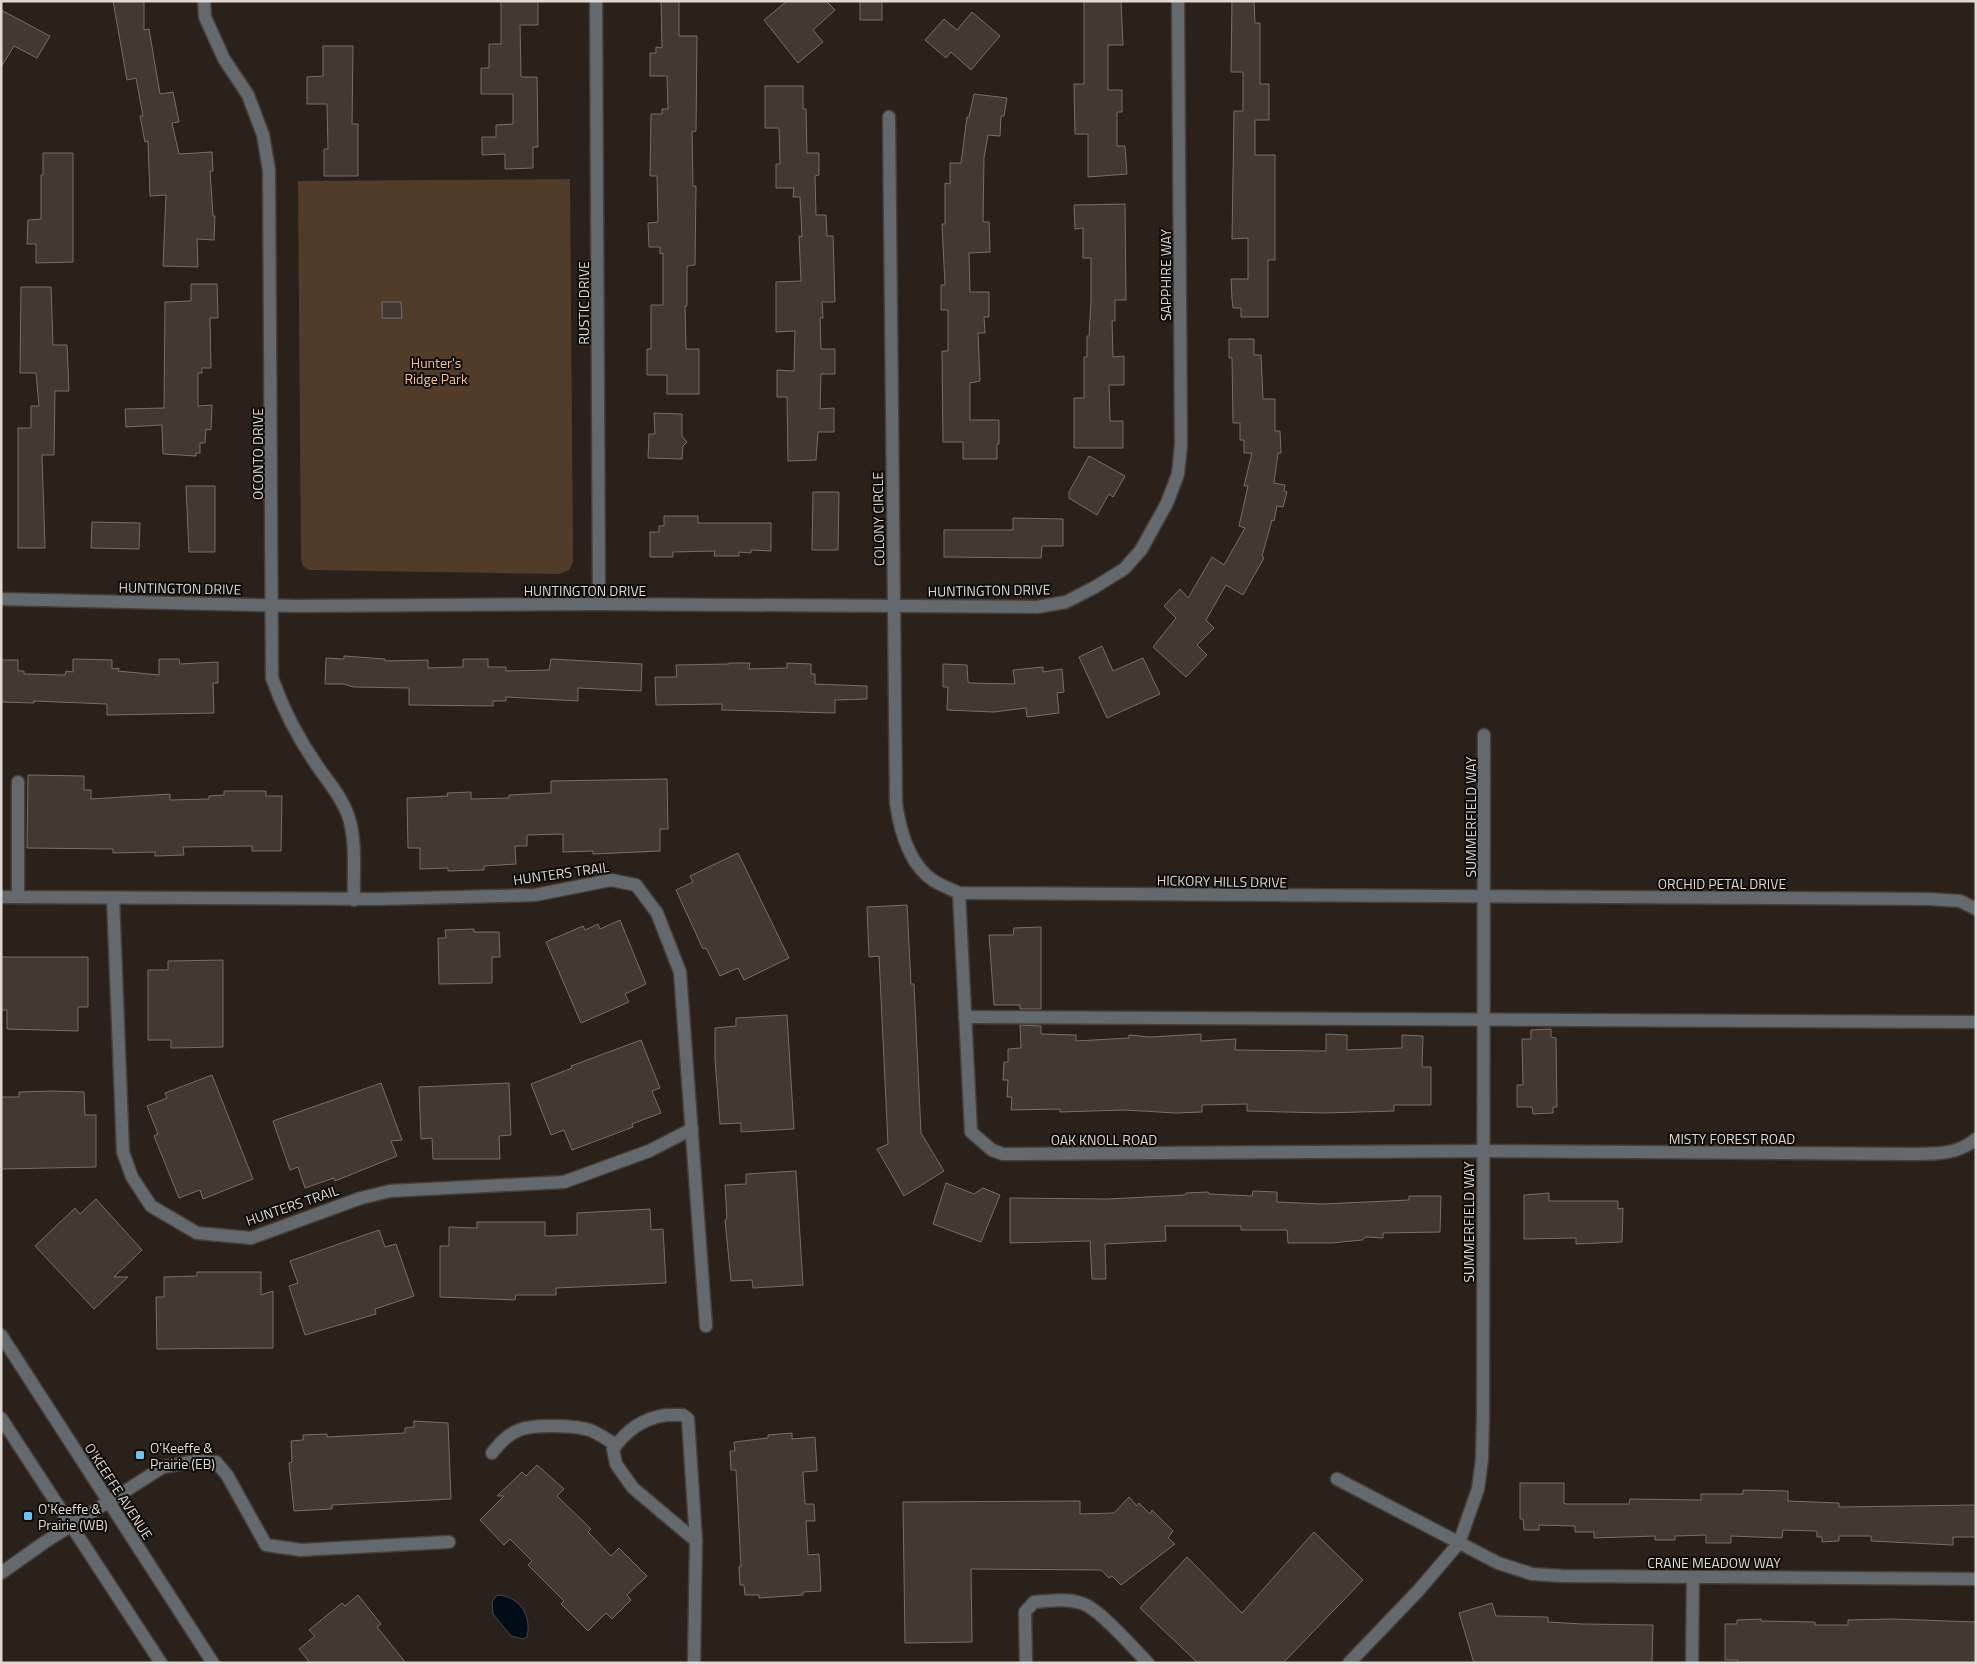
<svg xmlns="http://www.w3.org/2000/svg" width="1977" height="1664" font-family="'Titillium Web',sans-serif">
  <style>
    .green { fill: #513c2a }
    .water { fill: #000d18; stroke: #434a50 }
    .building { fill: #423932; stroke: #786e66 }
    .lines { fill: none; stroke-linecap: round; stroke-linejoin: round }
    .minor-casing { stroke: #473e38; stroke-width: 15 }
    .minor { stroke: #64696d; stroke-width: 12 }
    .poi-dot { fill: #70c1f4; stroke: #0f0c09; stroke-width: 2 }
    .labels { text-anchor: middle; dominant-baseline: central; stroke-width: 4; stroke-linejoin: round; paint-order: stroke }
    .street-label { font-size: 14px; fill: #dfd9d4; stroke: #0f0c09 }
    .park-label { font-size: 14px; fill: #f7c18f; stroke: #0f0c09 }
    .poi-label { font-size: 14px; fill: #dfd9d4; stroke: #0f0c09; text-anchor: start }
  </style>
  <rect width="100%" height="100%" fill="#2a211a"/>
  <polygon class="green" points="570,179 573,562 569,570 560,574 309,570 303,566 301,559 298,181"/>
  <path class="water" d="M497,1595C520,1596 532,1616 527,1637L523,1639L511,1636L493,1614L492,1602Z"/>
  <g class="building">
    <polygon points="113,1 144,1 144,30 149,29 160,94 173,92 179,122 172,123 179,154 212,152 213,171 210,171 213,216 215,216 214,240 197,239 198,267 163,266 166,195 150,196 148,141 145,142 140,116 143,116 136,78 127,80"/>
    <polygon points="501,1 538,1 538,25 520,25 521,77 537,77 538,147 533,147 533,168 505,169 505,154 482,155 482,137 496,137 496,125 513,124 513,94 481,94 481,68 489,68 489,44 501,44"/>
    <polygon points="661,1 679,1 679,36 697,36 696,131 692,132 693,186 696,186 695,265 687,266 687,306 685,306 686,349 699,349 699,394 667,394 667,375 647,375 647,349 651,349 651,305 663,305 663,253 660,254 660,247 649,247 648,223 658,222 657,176 650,176 651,114 662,114 662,109 668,109 667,76 650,76 650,53 656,53 656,47 662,48"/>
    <polygon points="787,1 826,1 835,10 813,30 823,42 798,63 764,20"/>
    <rect x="860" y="1" width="22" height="19"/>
    <polygon points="1084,1 1121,1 1123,45 1108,45 1108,90 1122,90 1122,112 1117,112 1117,146 1125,146 1127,174 1088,177 1088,134 1075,134 1074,84 1084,84"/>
    <polygon points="1232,1 1254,1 1255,23 1260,23 1260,84 1269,84 1269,120 1255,120 1255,155 1275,155 1275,260 1268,260 1268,317 1241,317 1241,308 1233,308 1232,299 1231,279 1248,279 1248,238 1232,239 1234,111 1243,111 1243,72 1231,72"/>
    <polygon points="1,10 50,36 37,58 14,46 1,67"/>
    <polygon points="972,12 1000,36 971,70 951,52 946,58 925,40 944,19 957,30"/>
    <polygon points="323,46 353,46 352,124 358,124 358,176 324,176 324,149 328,149 327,104 307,104 307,77 323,76"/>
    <polygon points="765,86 803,86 803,109 806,109 807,153 819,153 819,175 815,176 816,215 826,215 827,236 833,236 835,302 822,302 823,318 820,318 821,349 835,349 835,374 821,374 820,409 834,408 834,432 818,432 816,460 788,461 787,397 777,397 777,370 794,371 795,331 776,332 776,282 801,281 799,236 802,237 800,197 793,197 794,188 776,188 776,164 780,164 779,128 765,128"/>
    <polygon points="974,94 1007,98 1004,116 1001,116 1000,136 988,135 984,158 983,222 989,222 990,252 969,253 970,292 989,292 989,317 984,317 985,333 978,333 980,381 970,383 970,420 999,420 999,444 997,444 997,459 963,459 963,442 943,442 942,351 948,351 948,310 941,310 941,285 945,285 942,224 945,224 945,183 950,184 950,163 961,163 967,117 969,117"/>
    <polygon points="43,153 73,153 73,262 36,263 36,244 27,244 28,220 41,219 41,175 43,175"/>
    <polygon points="1125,204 1126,300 1115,300 1115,321 1112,321 1113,357 1124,356 1124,385 1109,385 1110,421 1123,421 1123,448 1074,448 1074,398 1084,398 1084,357 1087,357 1087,336 1089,336 1091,300 1091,258 1083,258 1083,228 1075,229 1074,205"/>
    <polygon points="191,284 217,284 218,318 210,318 211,368 202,368 202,373 198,373 198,406 212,405 211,430 206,429 205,443 200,443 200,453 196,453 196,456 163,454 162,425 126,427 125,409 164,408 165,302 191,301"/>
    <polygon points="21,287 51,287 53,345 67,345 69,391 55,391 54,455 42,455 45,548 18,548 18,428 31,428 31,406 39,406 36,373 20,373"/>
    <polygon points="382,302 401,302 402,318 382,318"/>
    <polygon points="1229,339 1254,339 1254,355 1261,355 1263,399 1275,399 1275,431 1280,431 1281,453 1278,453 1274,483 1285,485 1284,491 1287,492 1283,507 1277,506 1274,521 1272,520 1262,556 1264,558 1243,595 1226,585 1206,620 1214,628 1197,645 1207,655 1186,677 1153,647 1176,618 1164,606 1180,589 1188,598 1212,557 1224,565 1245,528 1239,526 1248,486 1244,486 1252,453 1244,453 1244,440 1240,440 1240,423 1233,423 1232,358 1229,358"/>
    <polygon points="654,413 682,414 682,436 687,442 683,446 682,459 648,458 649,434 655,434"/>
    <polygon points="1089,456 1125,476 1113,497 1109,494 1097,515 1069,498 1069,492"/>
    <polygon points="186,486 215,486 215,552 189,552"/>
    <polygon points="813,492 839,492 838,550 812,550"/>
    <polygon points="664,516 698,516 698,523 771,523 771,551 751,550 751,553 739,552 739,556 714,556 715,551 673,552 673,557 650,557 650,532 659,532 659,526 664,526"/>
    <polygon points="1013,518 1063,519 1063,546 1042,546 1041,558 944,557 944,530 1013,530"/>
    <polygon points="92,522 140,523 139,549 91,548"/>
    <polygon points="1102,646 1113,671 1143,658 1160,694 1107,718 1079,657"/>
    <polygon points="344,656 385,659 385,661 428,660 428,668 463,667 463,659 488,659 488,667 506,667 506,671 549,670 551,659 642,664 641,691 578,688 578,701 506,697 506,701 493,701 493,706 409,705 409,688 353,687 344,684 325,684 326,658 344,659"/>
    <polygon points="73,659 112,660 112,669 119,668 118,671 159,675 159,659 179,659 180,664 218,662 218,683 213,683 214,713 107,715 107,704 34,701 34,703 1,702 1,660 18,660 18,671 24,671 24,674 65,675 66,671 73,672"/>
    <polygon points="729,663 750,663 749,669 787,668 787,663 811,664 811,674 815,674 815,684 867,686 867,699 835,700 835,713 722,710 722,704 656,705 655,677 677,677 676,665 729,664"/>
    <polygon points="943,664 967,665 968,682 971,683 1015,684 1013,670 1043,667 1043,672 1062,669 1064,692 1057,693 1059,713 1027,717 1026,708 994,712 947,710 948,687 943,687"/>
    <polygon points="28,775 84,776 84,790 91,790 91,799 170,794 170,800 209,799 209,796 224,795 224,791 266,791 266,796 282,796 281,851 252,851 252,846 183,847 184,855 155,856 155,852 113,853 113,849 27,848"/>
    <polygon points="667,779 668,829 660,829 660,851 593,854 593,851 563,852 563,834 527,835 527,846 515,846 516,864 484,866 484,870 448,871 448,868 420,869 420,848 408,848 407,798 448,796 447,793 471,792 471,799 509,798 509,795 551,793 551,781"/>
    <polygon points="738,853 789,958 744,980 738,968 720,976 706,948 703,949 676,890 693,882 690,876"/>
    <polygon points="907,905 911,984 914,984 921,1133 944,1171 904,1196 877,1149 888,1144 879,956 869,957 867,907"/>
    <polygon points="620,920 646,984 625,994 629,1002 581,1023 546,942 583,926 585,930 598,924 600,929"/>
    <polygon points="1041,927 1041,1009 1020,1009 1020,1005 994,1005 989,935 1013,935 1014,928"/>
    <polygon points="474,929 474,932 499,932 500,957 492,957 492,983 439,984 438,938 446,938 445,930"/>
    <polygon points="1,957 88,957 88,1007 78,1007 78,1031 7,1029 7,1010 1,1010"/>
    <polygon points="223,960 223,1047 171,1048 171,1040 148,1040 148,970 168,970 168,961"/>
    <polygon points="787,1015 794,1129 741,1132 741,1123 720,1124 715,1059 715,1028 736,1026 736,1018"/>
    <polygon points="1020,1025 1041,1026 1041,1034 1076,1035 1076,1041 1129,1038 1129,1035 1150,1037 1201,1034 1201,1041 1236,1039 1235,1050 1326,1051 1326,1034 1347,1035 1347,1050 1402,1048 1402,1035 1423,1036 1422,1067 1431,1067 1431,1105 1394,1105 1394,1111 1325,1113 1247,1111 1247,1104 1202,1105 1202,1112 1176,1113 1125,1110 1060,1112 1060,1109 1011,1110 1012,1097 1007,1097 1008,1080 1003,1080 1004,1062 1008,1062 1008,1049 1021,1048"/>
    <polygon points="1551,1029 1551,1037 1556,1038 1557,1107 1553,1107 1553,1113 1533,1114 1532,1107 1517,1107 1517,1085 1523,1085 1522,1039 1531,1039 1531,1030"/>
    <polygon points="641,1040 660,1088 652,1091 661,1113 632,1124 633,1127 572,1150 564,1130 551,1135 531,1084 572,1068 571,1066"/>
    <polygon points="212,1075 253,1179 203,1199 200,1190 179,1198 154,1136 158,1134 147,1106 167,1098 165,1093"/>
    <polygon points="381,1083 402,1140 391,1141 397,1156 335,1181 334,1178 305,1188 298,1167 290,1170 273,1121"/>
    <polygon points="509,1083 511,1135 499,1136 500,1159 433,1159 432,1138 421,1139 419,1087"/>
    <polygon points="52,1091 84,1092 85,1115 96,1115 96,1167 1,1169 1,1097 19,1097 19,1092"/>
    <polygon points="796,1171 803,1285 753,1288 752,1280 731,1281 725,1220 727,1219 725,1185 746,1184 746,1174"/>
    <polygon points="946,1183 974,1194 983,1188 1000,1195 981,1242 933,1224"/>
    <polygon points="1253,1191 1277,1192 1277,1202 1323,1204 1409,1200 1409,1196 1441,1196 1440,1232 1383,1233 1383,1238 1366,1237 1362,1240 1331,1243 1288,1243 1287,1230 1241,1230 1241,1226 1165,1226 1166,1241 1105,1244 1106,1279 1092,1279 1090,1241 1010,1243 1010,1198 1107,1199 1185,1195 1186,1193 1208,1192 1209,1194 1252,1196"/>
    <polygon points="1549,1193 1549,1201 1618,1201 1618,1209 1623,1208 1622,1242 1576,1244 1576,1238 1524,1239 1524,1195"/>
    <polygon points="96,1199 142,1250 114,1277 128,1277 94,1309 35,1246 75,1208 80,1214"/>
    <polygon points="650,1209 651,1230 663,1229 666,1283 556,1288 556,1295 516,1295 515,1300 440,1297 440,1246 449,1246 449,1227 477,1228 477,1222 545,1222 545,1236 577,1235 577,1213"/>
    <polygon points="379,1230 385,1247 396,1244 414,1296 375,1309 376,1314 305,1335 289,1286 298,1283 290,1261"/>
    <polygon points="197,1272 261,1272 261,1295 273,1291 273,1348 157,1349 156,1297 164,1297 164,1277 197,1276"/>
    <polygon points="414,1421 448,1423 451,1499 332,1505 332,1509 294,1511 289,1463 292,1462 291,1441 303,1440 303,1435 327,1434 327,1437 405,1433 405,1428 414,1427"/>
    <polygon points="792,1433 792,1439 815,1437 817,1471 803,1472 805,1504 814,1504 815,1521 806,1521 808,1555 819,1554 821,1591 803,1592 803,1595 759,1598 759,1595 745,1595 744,1585 740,1585 739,1567 741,1566 736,1470 731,1470 730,1451 735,1451 734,1442 768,1438 768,1435"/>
    <polygon points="537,1465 564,1489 557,1496 591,1529 588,1532 611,1556 619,1548 647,1576 627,1595 631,1600 612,1619 606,1613 588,1631 561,1604 564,1601 528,1565 532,1561 510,1539 504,1545 480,1520 504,1496 497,1496 522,1472 526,1476"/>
    <polygon points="1520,1483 1564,1483 1564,1503 1566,1504 1629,1504 1630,1499 1701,1500 1701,1494 1743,1494 1743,1490 1788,1491 1788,1501 1839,1503 1839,1507 1976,1505 1976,1537 1953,1537 1953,1545 1871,1541 1871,1536 1839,1536 1839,1541 1822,1542 1822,1537 1817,1537 1817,1531 1783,1530 1782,1538 1731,1536 1731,1543 1706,1543 1706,1535 1675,1536 1675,1540 1655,1540 1655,1536 1594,1538 1594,1532 1575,1532 1575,1526 1539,1525 1539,1530 1524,1530 1523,1519 1520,1519"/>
    <polygon points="1129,1497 1137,1506 1139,1503 1150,1514 1152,1510 1173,1531 1168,1538 1175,1544 1121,1585 1112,1576 1109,1578 1101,1570 971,1569 972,1642 905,1643 903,1502 1080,1501 1080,1514 1114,1513"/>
    <polygon points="1314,1532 1363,1580 1283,1663 1198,1663 1140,1608 1187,1557 1242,1613"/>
    <polygon points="358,1595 381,1624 377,1627 406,1663 310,1663 299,1649 315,1636 309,1630 342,1603 345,1606"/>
    <polygon points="1492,1603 1496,1616 1548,1617 1548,1622 1583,1624 1653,1625 1652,1663 1474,1663 1459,1613"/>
    <polygon points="1761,1619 1761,1621 1815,1622 1815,1625 1848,1625 1848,1620 1892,1619 1976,1622 1976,1663 1738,1663 1738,1660 1725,1660 1725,1624 1737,1624 1737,1620"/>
  </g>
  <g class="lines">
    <defs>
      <g id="minor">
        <path d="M204,1L205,17L224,59L248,95L263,135L269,170L272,678C283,709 299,740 318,767C329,783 341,796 348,815C357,841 353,873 354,900"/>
        <polyline points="596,1 599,604"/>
        <path d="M889,117L896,803C900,831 909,865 934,881C942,886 951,889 959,893L1929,899L1960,901L1976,909"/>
        <polyline points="1,599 296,606 599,604 1037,607 1066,602 1095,587 1124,569 1141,550 1167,503 1178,474 1181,445 1178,1"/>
        <path d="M959,893L971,1132L992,1150L1003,1154L1484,1151L1911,1154C1935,1154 1957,1155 1976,1139"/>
        <polyline points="1,897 378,899 535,895 611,880 636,885 657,913 680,972 706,1326"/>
        <polyline points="18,897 18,782"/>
        <polyline points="113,898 123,1152 132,1177 151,1206 197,1233 251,1238 361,1198 390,1191 564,1182 649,1151 692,1129"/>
        <polyline points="965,1017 1976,1022"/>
        <polyline points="1,1335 213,1663"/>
        <path d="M667,1415H683L688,1419L696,1541L633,1488L616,1464L613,1449C627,1430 643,1418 667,1415Z"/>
        <polyline points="1,1418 161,1663"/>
        <path d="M492,1453C500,1443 507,1435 519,1430C533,1424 577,1425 592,1431C601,1435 608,1440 616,1445"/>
        <polyline points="1337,1479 1498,1563 1532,1574 1563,1576 1976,1579"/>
        <polyline points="1,1573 45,1542 163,1467 196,1461 216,1462 227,1475 266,1545 301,1550 449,1542"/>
        <polyline points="694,1663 696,1541"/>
        <path d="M1026,1663L1025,1612L1034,1602C1049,1601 1066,1598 1081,1603C1099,1608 1133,1648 1148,1663"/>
        <polyline points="1349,1663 1418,1591 1459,1543 1478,1489 1482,1459 1483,1415 1484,735"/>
        <polyline points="1692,1663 1693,1577"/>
      </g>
    </defs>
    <use href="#minor" class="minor-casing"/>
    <use href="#minor" class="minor"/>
  </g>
  <g class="poi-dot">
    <rect x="135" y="1450" width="10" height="10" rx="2.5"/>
    <rect x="23" y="1511" width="10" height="10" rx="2.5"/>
  </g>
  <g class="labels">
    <g class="street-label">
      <text transform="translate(1165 275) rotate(-90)">SAPPHIRE WAY</text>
      <text transform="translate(583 303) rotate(-90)">RUSTIC DRIVE</text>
      <text transform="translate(257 454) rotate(-90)">OCONTO DRIVE</text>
      <text transform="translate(878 519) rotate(-91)">COLONY CIRCLE</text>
      <text transform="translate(180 588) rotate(1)">HUNTINGTON DRIVE</text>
      <text x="585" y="590">HUNTINGTON DRIVE</text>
      <text transform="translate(989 590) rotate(-1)">HUNTINGTON DRIVE</text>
      <text transform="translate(1470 817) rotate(-90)">SUMMERFIELD WAY</text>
      <text transform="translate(561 873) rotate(-8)">HUNTERS TRAIL</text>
      <text transform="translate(1222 881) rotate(1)">HICKORY HILLS DRIVE</text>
      <text x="1722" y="883">ORCHID PETAL DRIVE</text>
      <text x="1732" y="1138">MISTY FOREST ROAD</text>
      <text x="1104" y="1139">OAK KNOLL ROAD</text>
      <text transform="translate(292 1205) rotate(-19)">HUNTERS TRAIL</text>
      <text transform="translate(1468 1222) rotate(-90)">SUMMERFIELD WAY</text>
      <text transform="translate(119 1491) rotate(57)">O'KEEFFE AVENUE</text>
      <text x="1714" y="1562">CRANE MEADOW WAY</text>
    </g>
    <g class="park-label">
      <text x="436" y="362">Hunter's<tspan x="436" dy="16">Ridge Park</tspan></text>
    </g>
    <g class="poi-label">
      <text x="150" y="1447">O'Keeffe &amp;<tspan x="150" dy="16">Prairie (EB)</tspan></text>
      <text x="38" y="1508">O'Keeffe &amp;<tspan x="38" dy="16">Prairie (WB)</tspan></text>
    </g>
  </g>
  <rect width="1977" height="1664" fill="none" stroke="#dfd9d4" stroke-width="5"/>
</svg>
